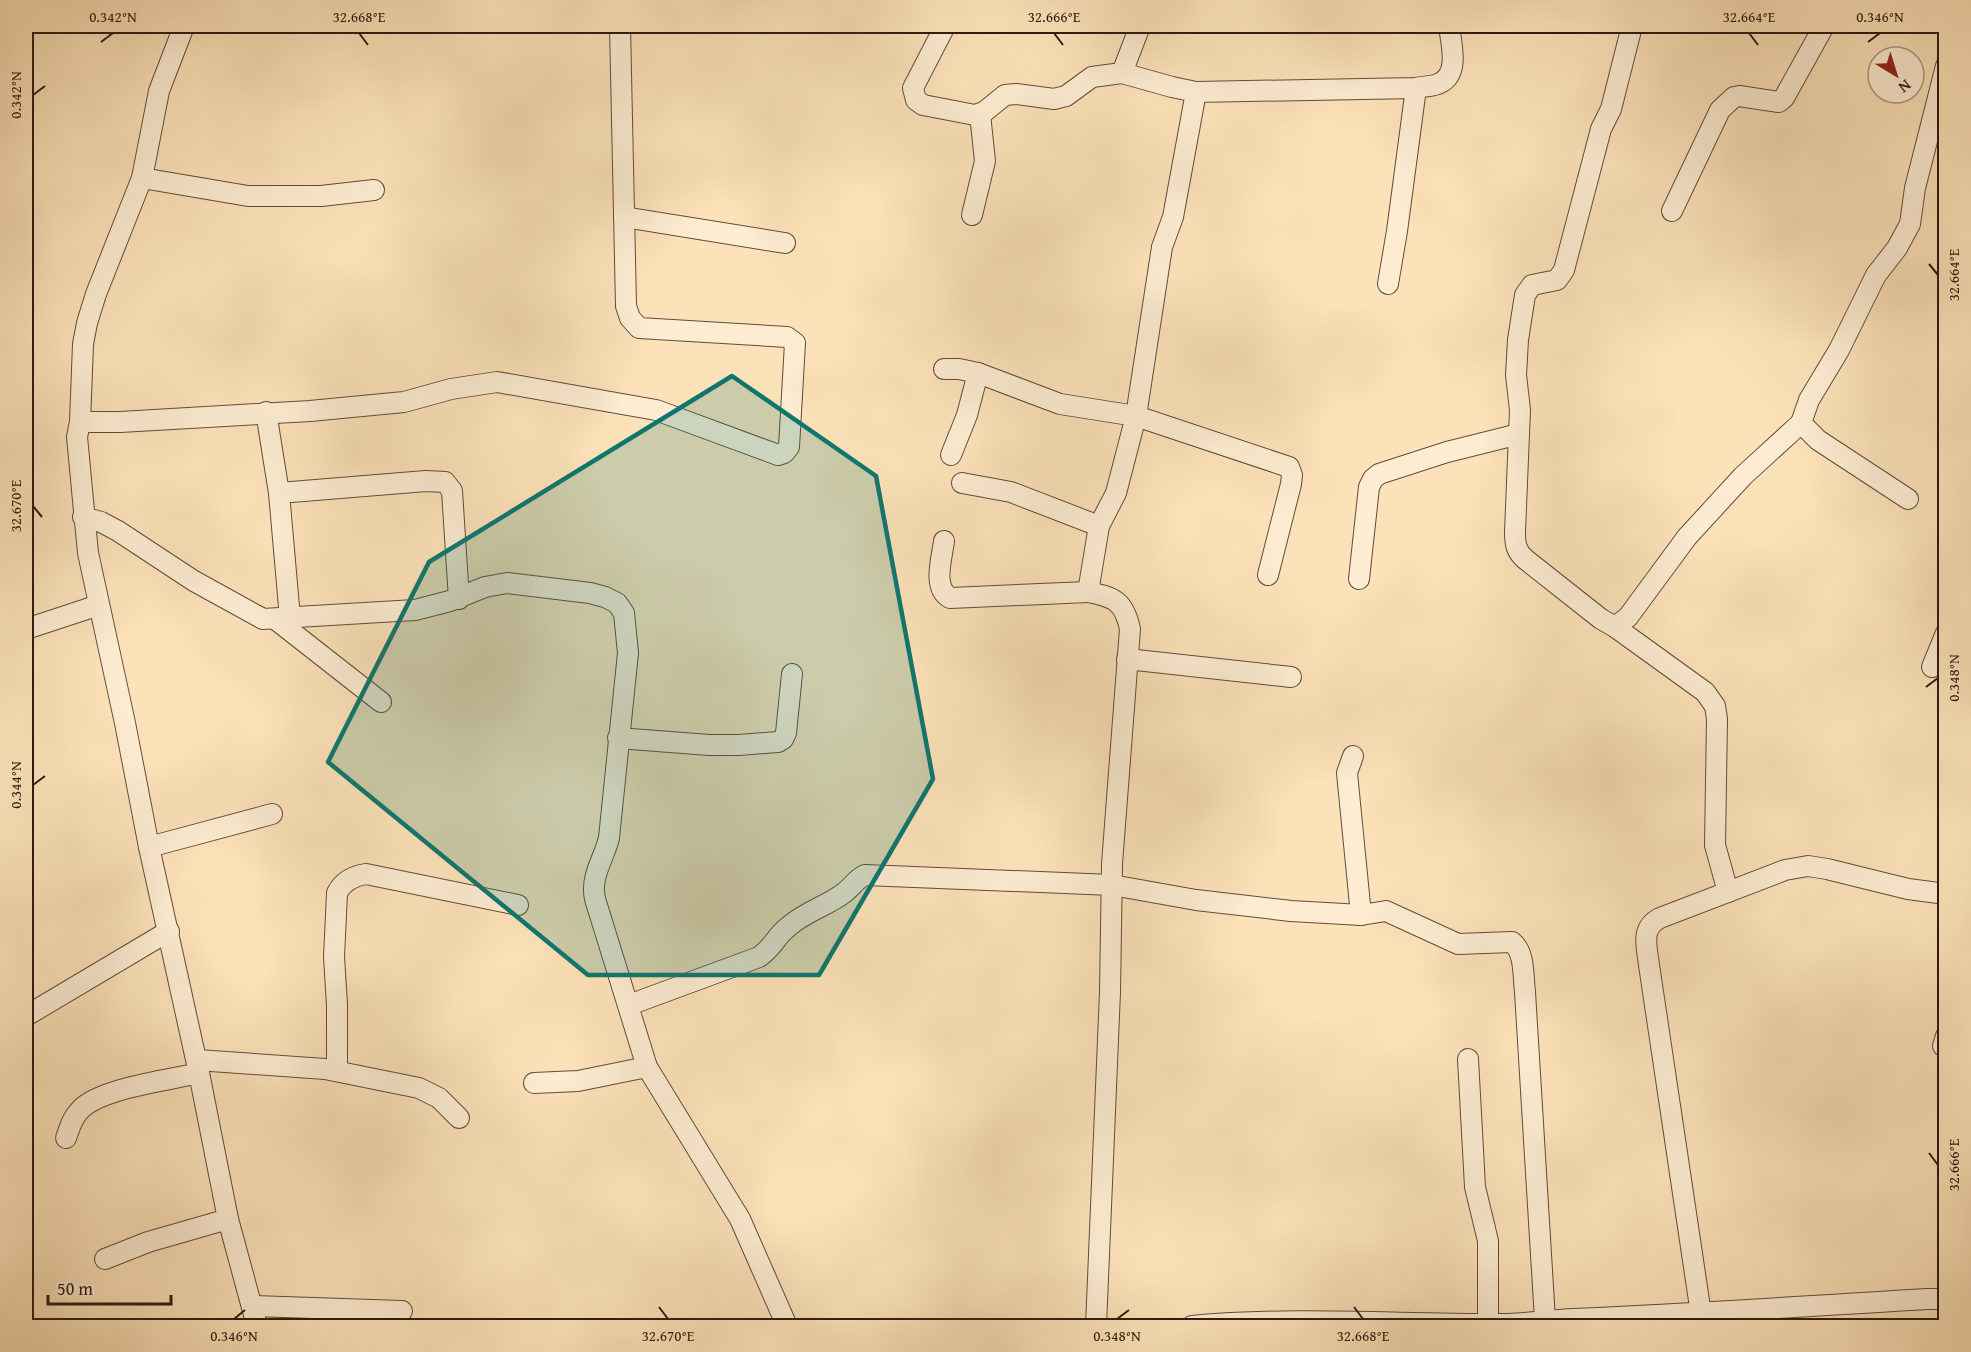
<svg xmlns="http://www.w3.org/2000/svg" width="1971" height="1352" font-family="'Gentium Book Plus',serif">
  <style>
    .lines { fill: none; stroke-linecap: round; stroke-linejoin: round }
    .minor-casing { stroke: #614c3a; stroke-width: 22 }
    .minor { stroke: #fdecd2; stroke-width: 20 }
    .marked { fill: #0f766e; fill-opacity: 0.2; stroke: #0f766e; stroke-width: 4.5; stroke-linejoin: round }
    .ticks { fill: none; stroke: #2d1a0f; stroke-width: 2 }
    .neatline { fill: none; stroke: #2d1a0f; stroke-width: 2 }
    .ticks-label { font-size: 15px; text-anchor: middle; fill: #2d1a0f }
  </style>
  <rect width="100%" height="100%" fill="#fce2b9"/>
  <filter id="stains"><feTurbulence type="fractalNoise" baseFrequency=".00333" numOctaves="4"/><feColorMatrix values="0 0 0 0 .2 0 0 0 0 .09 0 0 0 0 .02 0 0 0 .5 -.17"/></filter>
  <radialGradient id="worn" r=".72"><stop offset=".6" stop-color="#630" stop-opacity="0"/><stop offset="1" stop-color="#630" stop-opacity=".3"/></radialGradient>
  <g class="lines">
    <defs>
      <g id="minor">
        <polyline points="184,26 159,91 142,178 96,294 87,323 83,344 80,422 77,437 88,553 125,723 149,847 199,1073 228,1219 257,1326"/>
        <polyline points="945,26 913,88 916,100 923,105 975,115 984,112 1005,95 1016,94 1054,99 1066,96 1092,77 1122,73"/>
        <path d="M1196,92L1416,88C1423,86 1433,87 1440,83C1460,74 1451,43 1449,26"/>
        <polyline points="142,178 248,196 321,196 374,190"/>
        <polyline points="1672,211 1720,110 1734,97 1739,96 1779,102 1784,98 1824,26"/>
        <polyline points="972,215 985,161 980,114"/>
        <polyline points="624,217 785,243"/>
        <polyline points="1388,284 1397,231 1416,88"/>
        <polyline points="944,369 959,369 978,373 1060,404 1136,416 1289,467 1292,475 1291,484 1268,575"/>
        <polyline points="266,412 279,493 290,618"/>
        <polyline points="80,422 120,422 310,411 404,402 451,389 497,382 656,410 778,455 784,453 789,447 795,343 787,337 639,328 630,318 626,306 620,26"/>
        <polyline points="1519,434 1520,410 1516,375 1518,340 1525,295 1532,285 1557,280 1564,270 1601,129 1611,109 1632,26"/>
        <polyline points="951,455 967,415 978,373"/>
        <polyline points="962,483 1011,492 1099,526"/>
        <polyline points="279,493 426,481 445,482 452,491 459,599"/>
        <polyline points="1908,499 1818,440 1801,423 1809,400 1839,350 1876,275 1897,248 1910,224 1915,188 1946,66"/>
        <path d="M83,517L101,522L118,531L194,581L263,619L415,610L450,601L485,587L507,583L590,593L605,597L617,603L624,613L628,653L609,838C604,859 590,876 595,899L647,1067L740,1219L787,1326"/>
        <path d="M944,541C942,558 932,588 950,598L1088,592"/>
        <path d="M1359,579L1369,487L1373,479L1379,474L1447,452L1519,434L1515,532C1515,544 1516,551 1525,559L1601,619L1615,627L1628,617L1687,537L1743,476L1801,423"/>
        <polyline points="275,619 381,702"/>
        <polyline points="1615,627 1705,692 1715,706 1717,719 1715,845 1728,892"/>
        <polyline points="26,629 99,605"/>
        <polyline points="1127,659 1291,677"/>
        <polyline points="1932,667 1946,633"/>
        <polyline points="618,738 709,745 739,745 778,742 783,739 786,733 792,674"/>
        <polyline points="1353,756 1347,773 1361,915"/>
        <polyline points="149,847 272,814"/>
        <path d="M629,1005L759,957C774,947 775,937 788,927C804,912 827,906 844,893C852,887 856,879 865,875L1112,885L1196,900L1291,911L1361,915L1386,911L1458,944L1512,942C1525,952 1523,976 1525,992L1545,1320"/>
        <polyline points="26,1016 169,931"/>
        <polyline points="1943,1046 1946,1036"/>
        <polyline points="1468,1059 1475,1187 1488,1241 1488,1323"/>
        <polyline points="197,1060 325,1069 419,1088 439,1098 459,1118"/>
        <path d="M337,1071V1005L334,957L337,893C343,881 353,876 366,874L518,905"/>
        <polyline points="534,1083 578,1081 647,1067"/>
        <path d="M66,1138C70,1127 72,1118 81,1109C102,1088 169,1080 199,1073"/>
        <polyline points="105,1259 148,1242 228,1219"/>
        <polyline points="253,1306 402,1311"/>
        <path d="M1701,1314L1649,965C1647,947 1640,928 1660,918L1785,870L1808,866L1827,869L1908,889L1946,894"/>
        <path d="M1096,1326L1110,992L1112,864L1130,629C1124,601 1114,597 1088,592L1099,526L1116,493L1136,416L1162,247L1173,217L1196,92L1172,87L1122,73L1140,26"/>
        <path d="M1192,1326C1297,1316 1404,1325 1509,1324C1530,1323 1552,1320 1573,1319C1691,1314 1809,1306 1927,1299H1946"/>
      </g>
    </defs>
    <use href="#minor" class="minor-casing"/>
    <use href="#minor" class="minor"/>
  </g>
  <path class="marked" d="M732,376L876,476L933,779L819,975H588L328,762L429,562Z"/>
  <path class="ticks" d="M359,33L368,45M1054,33L1063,45M1749,33L1758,45M101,42L113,33M1868,42L1880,33M33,95L45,86M1929,264L1938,275M33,506L42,517M1926,687L1938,678M33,785L45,776M1929,1153L1938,1165M659,1307L668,1319M1354,1307L1363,1319M234,1319L245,1310M1117,1319L1129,1310"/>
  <rect width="1971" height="1352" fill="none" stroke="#fce2b9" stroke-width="66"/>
  <g transform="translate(1896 75) rotate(142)"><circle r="28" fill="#fdecd2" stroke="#aa9884" stroke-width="1.5"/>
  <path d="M0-4.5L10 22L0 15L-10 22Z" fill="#8f2418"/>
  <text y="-9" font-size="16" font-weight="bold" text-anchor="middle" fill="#2d1a0f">N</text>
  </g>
  <path d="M48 1295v9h123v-9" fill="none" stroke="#2d1a0f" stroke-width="3"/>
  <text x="57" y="1295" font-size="18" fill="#2d1a0f" stroke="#fdecd2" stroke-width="4.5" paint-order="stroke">50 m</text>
  <rect x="33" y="33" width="1905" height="1286" class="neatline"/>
  <g class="ticks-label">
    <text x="113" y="22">0.342°N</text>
    <text x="359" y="22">32.668°E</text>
    <text x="1054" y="22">32.666°E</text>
    <text x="1749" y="22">32.664°E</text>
    <text x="1880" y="22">0.346°N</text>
    <text transform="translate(16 95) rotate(-90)" y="5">0.342°N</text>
    <text transform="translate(1954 275) rotate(-90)" y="5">32.664°E</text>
    <text transform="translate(16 506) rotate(-90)" y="5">32.670°E</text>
    <text transform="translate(1954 678) rotate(-90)" y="5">0.348°N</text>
    <text transform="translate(16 785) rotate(-90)" y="5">0.344°N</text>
    <text transform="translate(1954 1165) rotate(-90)" y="5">32.666°E</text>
    <text x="234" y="1341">0.346°N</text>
    <text x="668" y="1341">32.670°E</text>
    <text x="1117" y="1341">0.348°N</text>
    <text x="1363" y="1341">32.668°E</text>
  </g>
  <rect width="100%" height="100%" filter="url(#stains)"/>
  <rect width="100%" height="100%" fill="url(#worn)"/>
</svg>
